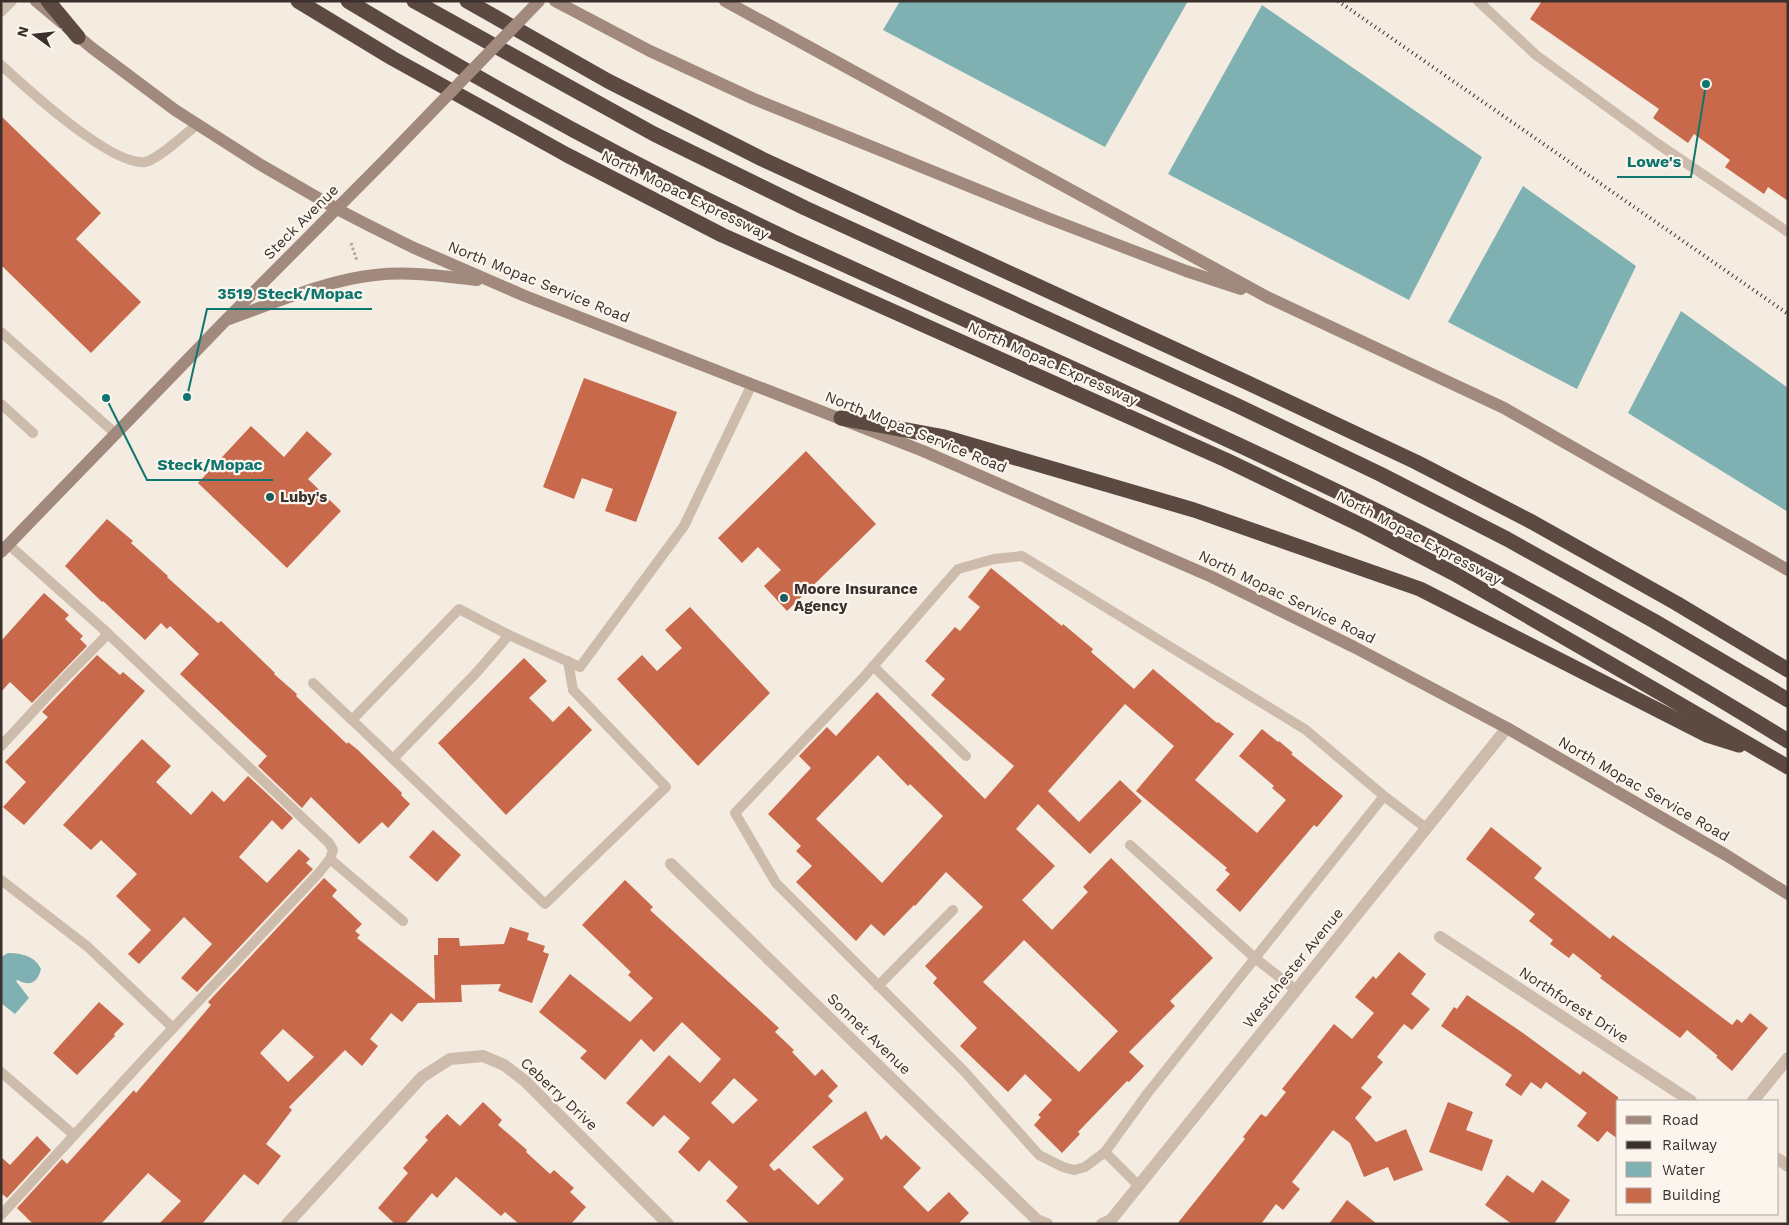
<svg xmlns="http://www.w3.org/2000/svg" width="1789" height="1225" font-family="'Work Sans',sans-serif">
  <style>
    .water { fill: #7fb0b2 }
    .building { fill: #c8694b; fill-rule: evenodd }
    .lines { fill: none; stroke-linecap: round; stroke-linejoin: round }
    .path { stroke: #b9a596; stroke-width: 3; stroke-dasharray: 2.5 2.5; stroke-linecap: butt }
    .lane { stroke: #cdbbac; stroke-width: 10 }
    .street { stroke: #cdbbac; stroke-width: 12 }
    .secondary { stroke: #a18a7d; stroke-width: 12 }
    .highway { stroke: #5c4a42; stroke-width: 15 }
    .rail { stroke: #3b302b; stroke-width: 4; stroke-dasharray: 1 4; stroke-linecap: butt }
    .secondary-bridge { stroke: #a18a7d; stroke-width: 12 }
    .poi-dot { fill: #1f5a5e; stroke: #fbf5ee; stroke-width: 2 }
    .labels { text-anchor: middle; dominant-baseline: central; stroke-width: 4.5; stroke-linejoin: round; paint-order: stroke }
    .street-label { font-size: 15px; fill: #3b302b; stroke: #fbf5ee }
    .poi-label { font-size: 15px; font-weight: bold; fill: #3b302b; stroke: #fbf5ee; text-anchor: start }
    .leader { fill: none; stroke: #0f766e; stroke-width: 2 }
    .callout-dot { fill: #0f766e; stroke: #fbf5ee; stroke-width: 2 }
    .callout-label { font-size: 16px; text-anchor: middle; font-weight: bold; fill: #0f766e; stroke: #fbf5ee; stroke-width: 4.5; stroke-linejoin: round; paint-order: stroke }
  </style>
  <rect width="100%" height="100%" fill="#f4ebe1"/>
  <g class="water">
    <polygon points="900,1 1188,1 1105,147 883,30"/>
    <polygon points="1262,5 1482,157 1409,300 1168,174"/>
    <polygon points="1523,186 1636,266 1577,389 1448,322"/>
    <polygon points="1681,311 1788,388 1788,512 1628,413"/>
    <path d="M8,953C21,953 35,956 41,969C38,982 30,987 18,980L16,981L29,998L15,1014L1,1003V957Z"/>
  </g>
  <g class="building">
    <polygon points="1542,1 1788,1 1788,201 1768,187 1764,194 1725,167 1730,160 1694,134 1688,143 1653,118 1659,109 1530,19"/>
    <polygon points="1,116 101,213 76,239 141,302 91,353 1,265"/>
    <polygon points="584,378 677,412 636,522 605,511 613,489 582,478 574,499 543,487"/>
    <polygon points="251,426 284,457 307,431 332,454 308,479 341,511 287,568 198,483"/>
    <polygon points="806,451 876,524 787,611 764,586 781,570 758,547 742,563 718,538"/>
    <polygon points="107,519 133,541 131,543 168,576 167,577 218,623 221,621 275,673 274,674 297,694 296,696 347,744 348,742 358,750 402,793 401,795 410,804 388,828 382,822 359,844 311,797 302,808 258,766 267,756 180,674 199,654 170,626 167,629 161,623 145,640 103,601 102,602 65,566"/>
    <path d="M991,568L1062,626L1063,624L1093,649L1091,652L1134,689L1153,669L1217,723L1218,722L1234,734L1195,780L1257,833L1286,800L1272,788L1274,786L1239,756L1262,729L1278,742L1279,741L1293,753L1291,754L1343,796L1317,827L1314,825L1240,912L1216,890L1230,874L1225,870L1227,868L1136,791L1174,746L1125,704L1048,791L1079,822L1120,780L1142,801L1090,854L1038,804L1016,829L1055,866L1022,900L1052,930L1088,892L1083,887L1111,858L1213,958L1170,1001L1175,1006L1129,1052L1144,1066L1129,1082L1127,1081L1078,1132L1080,1134L1062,1153L1034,1125L1041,1117L1038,1115L1052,1100L1025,1074L1008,1092L960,1046L977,1028L933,983L937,978L925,966L983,907L946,872L915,906L914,905L884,936L871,924L856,941L796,882L812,866L796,851L801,846L768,814L811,768L799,756L827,727L836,736L877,692L985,799L1014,766L931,695L945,679L925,661L955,627L960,631L980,607L968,597ZM878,755L908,786L910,784L943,816L882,883L816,819ZM1024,940L1118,1031L1079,1072L983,982Z"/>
    <polygon points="44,593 69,615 65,619 83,636 80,639 87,646 32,703 10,682 1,692 1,641"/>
    <polygon points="690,607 770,693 698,766 617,679 642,655 657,671 682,648 665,630"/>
    <polygon points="97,655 120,675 123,672 145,691 24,825 3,807 26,782 5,762 48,717 42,712"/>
    <polygon points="524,658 547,681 529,698 553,722 569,706 592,730 506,815 438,743"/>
    <polygon points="142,739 171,766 156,782 191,815 212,791 224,802 248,776 293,818 282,830 272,820 239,857 267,883 299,849 310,859 306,863 313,869 197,992 181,978 212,944 184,917 139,964 128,954 151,930 116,896 137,874 101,840 91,850 63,825"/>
    <polygon points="1491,827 1542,868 1534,878 1610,939 1613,935 1732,1025 1737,1019 1742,1023 1750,1013 1768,1028 1732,1071 1716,1057 1718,1056 1687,1030 1680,1038 1600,978 1602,976 1573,953 1569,958 1550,944 1553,940 1529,921 1535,914 1466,859"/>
    <polygon points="433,830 461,855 437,882 409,857"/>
    <path d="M324,878L337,890L332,896L362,924L355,931L360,935L357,938L435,1000L434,955H438V938H459L460,946L504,944L510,927L529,933L527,940L545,946L543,952L549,954L532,1003L498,991L501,984L461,985L462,1002L418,1003L402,1022L391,1013L370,1039L378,1046L362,1066L345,1050L289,1107L292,1110L266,1144L281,1156L258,1185L244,1174L202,1224H159L181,1201L148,1173L101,1224H33L17,1208L62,1159L67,1164L134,1090L136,1093L211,1005L208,1002ZM283,1029L314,1057L288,1082L260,1053Z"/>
    <path d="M625,880L653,907L650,910L779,1028L775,1032L794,1050L792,1052L815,1076L822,1069L838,1086L828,1096L833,1101L769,1165L774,1171L779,1168L818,1205L844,1179L812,1147L866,1111L881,1140L886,1135L921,1168L903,1187L928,1212L949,1192L969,1213L958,1224H750L726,1201L738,1187L709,1160L699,1172L678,1152L690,1138L664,1115L653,1127L626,1103L669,1055L700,1083L721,1059L682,1022L654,1052L641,1039L605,1080L580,1058L587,1051L539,1012L570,974L630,1022L653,998L628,975L631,972L582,925ZM734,1078L758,1100L733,1124L711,1103Z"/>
    <polygon points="1399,952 1426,974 1411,994 1430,1009 1412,1030 1404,1024 1377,1057 1383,1062 1361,1088 1372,1097 1355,1118 1376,1142 1406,1129 1423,1170 1394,1181 1388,1167 1364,1177 1350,1143 1333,1130 1292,1182 1300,1189 1283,1210 1276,1204 1261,1224 1177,1224 1245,1139 1243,1137 1261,1114 1266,1117 1286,1092 1282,1089 1334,1024 1352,1039 1374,1013 1355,997 1373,976 1376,979"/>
    <polygon points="1467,995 1523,1033 1580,1075 1583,1071 1618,1097 1618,1139 1607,1131 1598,1142 1577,1126 1587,1113 1546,1082 1541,1089 1531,1082 1521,1096 1505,1085 1512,1075 1441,1026 1454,1007 1457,1009"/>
    <polygon points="99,1002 124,1024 114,1034 115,1036 77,1075 53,1053"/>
    <polygon points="483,1102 502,1120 498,1125 527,1150 526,1152 550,1174 554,1170 574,1188 570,1192 586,1207 571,1224 519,1224 505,1212 501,1216 456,1177 437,1198 432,1193 405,1224 395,1224 378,1208 408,1173 403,1168 428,1140 425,1137 447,1114 460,1126"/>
    <polygon points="1448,1102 1473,1112 1466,1130 1493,1140 1482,1171 1429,1152"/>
    <polygon points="37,1136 51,1150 7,1198 1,1193 1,1157 10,1165"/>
    <polygon points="1507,1175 1533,1193 1542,1180 1570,1200 1554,1224 1512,1224 1485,1205"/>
    <polygon points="1347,1200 1377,1224 1329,1224"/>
  </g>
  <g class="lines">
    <polyline class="path" points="351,243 357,261"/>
    <g class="lane">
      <polyline points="1478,1 1536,55 1658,144 1788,232"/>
      <polyline points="1,12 12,1"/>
      <path d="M1,65C26,88 111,166 145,162C158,160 186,133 198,124"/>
      <polyline points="1,332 116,434"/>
      <polyline points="1,404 33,433"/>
      <polyline points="873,666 966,756"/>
      <polyline points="313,683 352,720 459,609 509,635 580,667 684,526 752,384"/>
      <polyline points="352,720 545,904 666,787 573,690 568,661"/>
      <polyline points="1,746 52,691 108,634"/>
      <polyline points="393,759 477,672 509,635"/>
      <polyline points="1384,796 1306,730 1022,556 994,559 958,569 863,678 735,813 776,883 963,1070 1039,1155 1063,1167 1074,1170 1085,1167 1105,1152 1147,1094 1384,796 1426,828"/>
      <polyline points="1130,845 1256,959 1296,990"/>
      <polyline points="330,859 403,921"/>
      <polyline points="1,880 88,947 173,1028"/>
      <polyline points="878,986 953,910"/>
      <polyline points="1,1072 74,1135"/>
      <polyline points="1105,1152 1139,1186"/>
      <polyline points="1,1215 145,1058 318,874 330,859 333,850 329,843 102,628 9,545"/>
    </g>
    <g class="street">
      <polyline points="671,864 1037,1220 1047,1224"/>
      <polyline points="1440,937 1691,1101"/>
      <polyline points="1753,1101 1788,1058"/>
      <polyline points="1778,1159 1788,1166"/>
      <polyline points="287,1224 422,1077 450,1059 483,1056 504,1065 525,1081 668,1224"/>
      <polyline points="1102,1224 1111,1220 1507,728"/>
    </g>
    <g class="secondary">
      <polyline points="36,1 92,48 175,110 261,165 337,209 370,226 412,247 525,296 923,451 1212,577 1354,647 1507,728 1726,855 1788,894"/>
      <polyline points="555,1 650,51 754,99 1050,219 1186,271 1241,289"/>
      <polyline points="725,1 1267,297 1504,408 1788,570"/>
      <path d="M229,319C275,303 326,280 375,275C409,271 443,276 477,280"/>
      <polyline points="1,552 225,321 386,159"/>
    </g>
    <g class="highway">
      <polyline points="48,1 78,37"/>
      <polyline points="298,1 392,58 567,155 722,235 1226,460 1365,527 1455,574 1788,767"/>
      <path d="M348,1C492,88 640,169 792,241C844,265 896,288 948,312C1089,376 1230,439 1369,507C1512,577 1652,657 1788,741"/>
      <polyline points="414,1 654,134 805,208 1234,404 1380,474 1507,539 1654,621 1788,700"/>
      <polyline points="467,1 608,81 762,159 1246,382 1416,462 1532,522 1676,603 1788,670"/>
      <polyline points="841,418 944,437 1194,510 1420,589 1707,735 1739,745"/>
    </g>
    <polyline class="rail" points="1338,1 1788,314"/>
    <polyline class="secondary-bridge" points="386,159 539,1"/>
  </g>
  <g class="poi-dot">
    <circle cx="270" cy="497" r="5"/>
    <circle cx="784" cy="598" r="5"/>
  </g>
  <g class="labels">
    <g class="street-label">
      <text transform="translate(685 195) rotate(26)">North Mopac Expressway</text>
      <text transform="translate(301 222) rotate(-45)">Steck Avenue</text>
      <text transform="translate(539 282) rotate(22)">North Mopac Service Road</text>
      <text transform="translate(1053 364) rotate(24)">North Mopac Expressway</text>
      <text transform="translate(916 432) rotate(22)">North Mopac Service Road</text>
      <text transform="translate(1419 538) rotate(28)">North Mopac Expressway</text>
      <text transform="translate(1287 597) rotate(26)">North Mopac Service Road</text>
      <text transform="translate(1644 789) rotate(30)">North Mopac Service Road</text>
      <text transform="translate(1293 968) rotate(-51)">Westchester Avenue</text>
      <text transform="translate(1574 1005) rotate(33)">Northforest Drive</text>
      <text transform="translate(869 1034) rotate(44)">Sonnet Avenue</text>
      <text transform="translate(559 1094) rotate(43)">Ceberry Drive</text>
    </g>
    <g class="poi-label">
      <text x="280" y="497">Luby's</text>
      <text x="794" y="589">Moore Insurance<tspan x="794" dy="17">Agency</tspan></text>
    </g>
  </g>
  <path class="leader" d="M1706 84L1691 177H1617M187 397L207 309H372M106 398L147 480H273"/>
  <g class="callout-dot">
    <circle cx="1706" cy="84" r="5"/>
    <circle cx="187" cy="397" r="5"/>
    <circle cx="106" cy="398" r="5"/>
  </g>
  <g class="callout-label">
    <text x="1654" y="167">Lowe's</text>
    <text x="290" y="299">3519 Steck/Mopac</text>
    <text x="210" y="470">Steck/Mopac</text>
  </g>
  <rect width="1789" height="1225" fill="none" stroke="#3b302b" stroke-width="5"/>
  <rect x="1616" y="1100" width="162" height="115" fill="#fbf5ee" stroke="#aea6a0"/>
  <rect x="1626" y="1116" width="25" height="8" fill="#a18a7d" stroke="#aea6a0"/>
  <text x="1662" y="1125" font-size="15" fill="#3b302b">Road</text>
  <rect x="1626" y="1141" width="25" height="8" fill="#3b302b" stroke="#aea6a0"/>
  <text x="1662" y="1150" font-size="15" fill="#3b302b">Railway</text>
  <rect x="1626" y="1162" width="25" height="15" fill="#7fb0b2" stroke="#aea6a0"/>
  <text x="1662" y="1175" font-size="15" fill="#3b302b">Water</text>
  <rect x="1626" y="1188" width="25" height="15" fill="#c8694b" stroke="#aea6a0"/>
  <text x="1662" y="1200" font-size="15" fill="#3b302b">Building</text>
  <g transform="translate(35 35) rotate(285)" stroke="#fbf5ee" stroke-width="4" paint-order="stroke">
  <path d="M0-4L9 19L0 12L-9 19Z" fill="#3b302b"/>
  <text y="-8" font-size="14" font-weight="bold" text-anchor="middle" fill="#3b302b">N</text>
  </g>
</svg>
